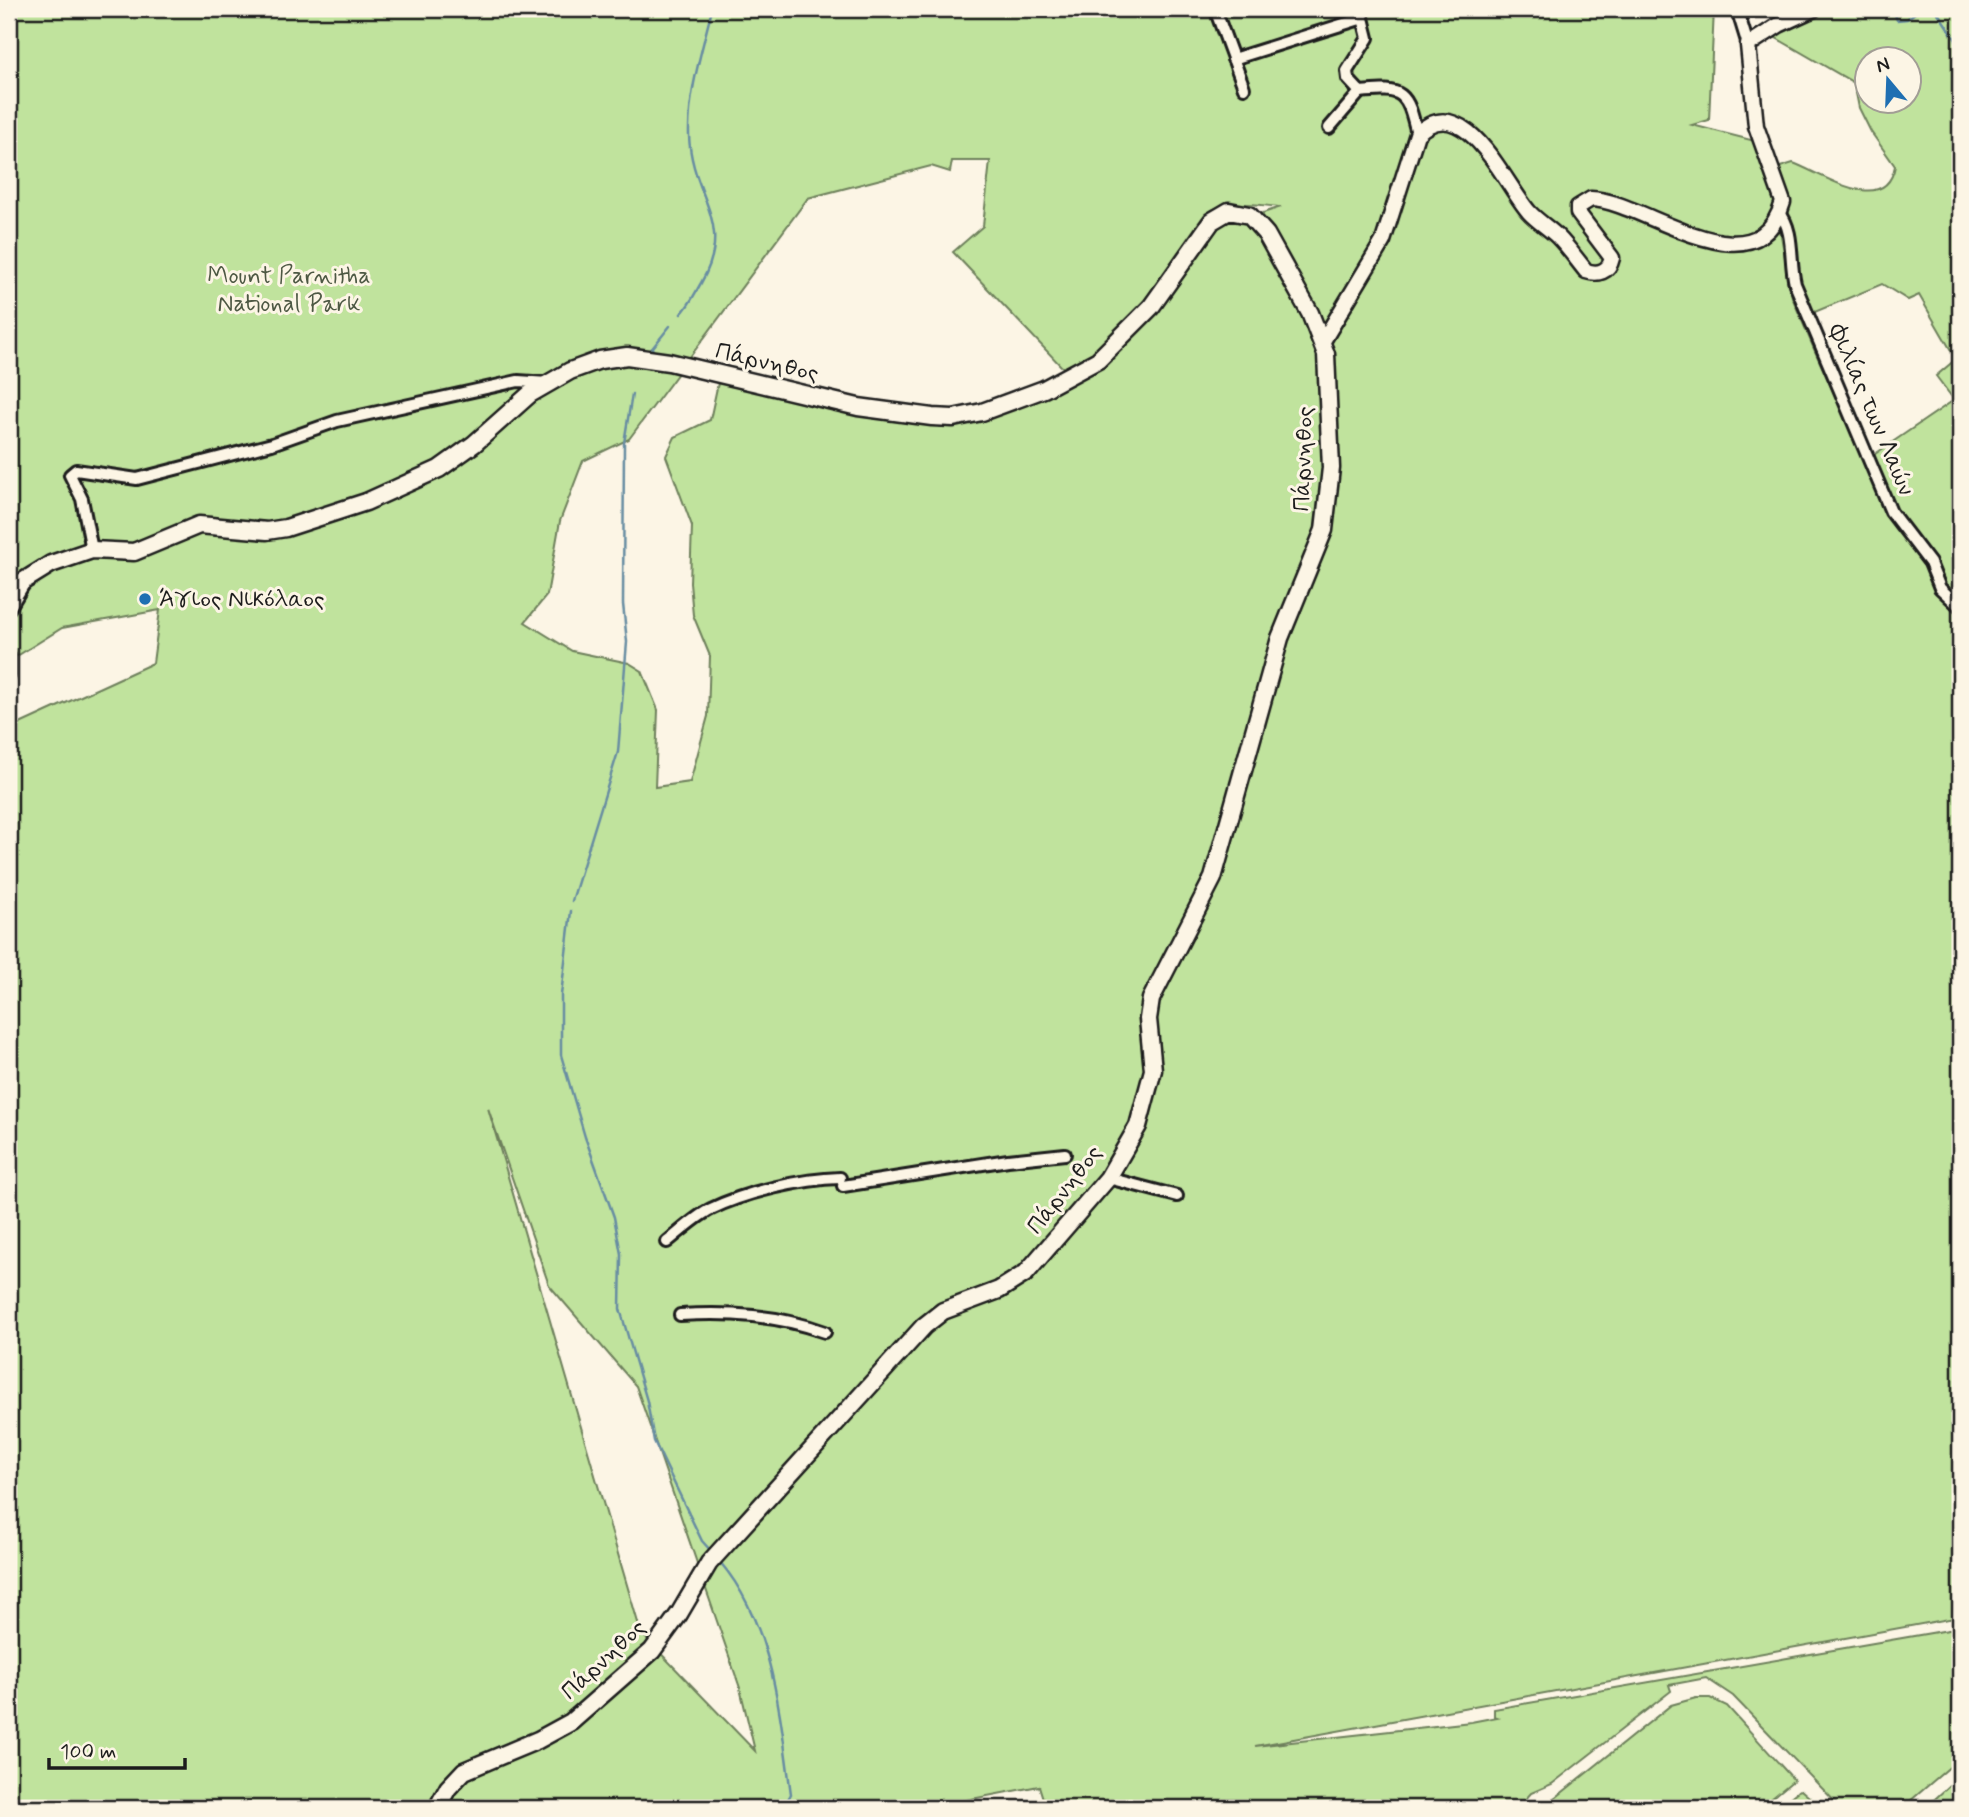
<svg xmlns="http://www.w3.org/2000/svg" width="1969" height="1817" font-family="Mynerve,sans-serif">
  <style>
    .green { fill: #c0e39d; stroke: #6e805c; stroke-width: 2; fill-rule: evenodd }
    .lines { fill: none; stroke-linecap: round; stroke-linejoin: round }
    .stream { stroke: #678da2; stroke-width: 2.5 }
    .minor-casing { stroke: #1c1c1c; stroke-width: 16 }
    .tertiary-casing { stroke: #1c1c1c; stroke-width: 19 }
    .secondary-casing { stroke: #1c1c1c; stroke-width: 21 }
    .minor { stroke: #fcf5e5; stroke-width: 10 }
    .tertiary { stroke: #fcf5e5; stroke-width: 14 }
    .secondary { stroke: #fcf5e5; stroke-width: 16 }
    .poi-dot { fill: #1f6fb2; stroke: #fcf5e5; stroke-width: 2.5 }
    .labels { text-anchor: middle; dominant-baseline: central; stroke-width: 6; stroke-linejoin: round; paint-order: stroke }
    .park-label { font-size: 24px; fill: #4d5843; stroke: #fcf5e5 }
    .street-label { font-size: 24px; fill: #1c1c1c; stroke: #fcf5e5 }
    .poi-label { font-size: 24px; fill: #1c1c1c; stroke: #fcf5e5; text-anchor: start }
  </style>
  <rect width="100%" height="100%" fill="#fcf5e5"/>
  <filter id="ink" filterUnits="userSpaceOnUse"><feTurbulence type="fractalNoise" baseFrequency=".0143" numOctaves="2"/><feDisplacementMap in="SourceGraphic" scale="14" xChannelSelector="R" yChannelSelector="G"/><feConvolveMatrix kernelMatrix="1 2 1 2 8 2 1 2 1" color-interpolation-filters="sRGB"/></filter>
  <g filter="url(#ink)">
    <g class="green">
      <path d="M9,9H1714L1709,120L1692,125L1755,141L1775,202L1792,297L1814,349L1894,527L1924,563L1935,590L1960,612V1617L1255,1746L1471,1722L1497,1717L1494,1716V1709L1960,1628V1758L1902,1808H1841L1733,1696L1706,1678L1669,1685L1671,1691L1552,1784L1531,1793L1518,1808H1046L1039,1786L925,1808H13L9,1805V729L153,663L160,610L62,628L9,661ZM952,161H990L983,226L953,252L1061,366L1068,370C1116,357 1175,253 1205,214C1227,198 1255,205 1281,207L1239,221L1224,220L1214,223C1185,263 1158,314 1121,346C1078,382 1009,416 953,422C929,425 904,419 880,415C825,407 772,394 718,383L710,420L675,437L666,456L692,526L690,583L693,615L710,656L708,716L690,782L655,787L658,710L642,671L629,663L572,651L525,622L547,595L560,521L583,461L629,439L808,198L931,166L950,172ZM488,1108L549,1285L636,1386L740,1688L755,1751L641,1633Z"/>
      <path d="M1826,9L1960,10V600L1948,591L1896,515L1872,456L1954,400L1936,376L1956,359L1919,295L1908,300L1882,284L1810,314L1797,284L1788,208L1774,169L1793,163C1821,173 1885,218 1895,166L1871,132L1859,108L1854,83L1771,35ZM1868,60H1910V102H1868Z"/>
      <polygon points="1696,1698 1710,1698 1727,1706 1794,1780 1760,1808 1543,1808 1671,1705"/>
      <polygon points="1960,1776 1960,1808 1925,1808"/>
      <polygon points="1801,1790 1822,1808 1777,1808 1798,1791"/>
    </g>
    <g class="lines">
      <g class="stream">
        <polyline points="1893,9 1897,20 1907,19 1920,9"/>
        <polyline points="1931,9 1936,10 1960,46"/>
        <path d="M681,314C690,305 695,293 701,283C736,222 691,197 689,135C688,93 702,50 712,9"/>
        <polyline points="650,351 670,326"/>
        <polyline points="572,901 618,752 627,642 623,604 624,443 632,394"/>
        <polyline points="571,911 561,995 561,1055 585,1137 614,1217 621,1254 620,1309 647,1401 654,1441 702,1541 711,1551"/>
        <path d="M720,1562C773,1624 780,1715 791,1794L783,1808"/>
      </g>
      <defs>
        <g id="minor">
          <polyline points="1215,9 1244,88"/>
          <polyline points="1737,9 1748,45"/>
          <path d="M1233,59L1363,18L1368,38L1347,71L1348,79L1360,92C1404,87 1407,92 1417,134"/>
          <polyline points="1329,128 1360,92"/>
          <path d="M1779,212C1795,231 1789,260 1795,284L1891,512L1930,563L1940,588L1960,607"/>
          <polyline points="92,550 82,499 70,475 76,470 137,479 272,444 337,421 518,381 548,383"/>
          <polyline points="9,609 24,584"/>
          <polyline points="9,655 9,676"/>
          <polyline points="1108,1178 1177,1196"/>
          <polyline points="843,1186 1008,1160 1065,1154"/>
          <path d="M667,1242C681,1231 695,1217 711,1209C746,1192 802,1179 840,1178"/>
          <path d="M680,1315C730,1312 777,1315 825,1332"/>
        </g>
        <path id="tertiary" d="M1323,341L1383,241L1417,134C1464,87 1505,185 1529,212C1537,221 1549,228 1558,237C1568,247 1577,260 1586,271C1598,275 1609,272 1612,258L1578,213V207L1591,199C1643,200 1756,295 1783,202L1756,126L1748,45L1779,25L1814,9"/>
        <polyline id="secondary" points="9,590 51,564 92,550 134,552 199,525 267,531 286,528 366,502 439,469 474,444 530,394 570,371 600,360 627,356 669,362 858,407 932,417 953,418 982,412 1044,389 1098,360 1151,307 1212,221 1229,211 1249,215 1266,234 1310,313 1326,354 1331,468 1324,530 1280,638 1213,878 1151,999 1148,1019 1153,1070 1138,1126 1108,1178 1026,1273 999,1290 943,1311 924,1326 709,1563 679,1614 652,1651 571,1722 538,1740 464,1771 448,1788 437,1808"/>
      </defs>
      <use href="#minor" class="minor-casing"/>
      <use href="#tertiary" class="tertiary-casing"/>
      <use href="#secondary" class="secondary-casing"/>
      <use href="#minor" class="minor"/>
      <use href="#tertiary" class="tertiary"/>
      <use href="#secondary" class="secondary"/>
    </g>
  </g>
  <circle class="poi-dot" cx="145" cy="599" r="7"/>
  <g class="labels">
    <g class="park-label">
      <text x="289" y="276">Mount Parnitha<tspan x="289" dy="28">National Park</tspan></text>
    </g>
    <g class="street-label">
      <text transform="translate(767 363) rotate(13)">Πάρνηθος</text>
      <text transform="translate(1871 410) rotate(67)">Φιλίας των Λαών</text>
      <text transform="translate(1304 459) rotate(-88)">Πάρνηθος</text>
      <text transform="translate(1065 1190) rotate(-52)">Πάρνηθος</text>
      <text transform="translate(604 1660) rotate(-43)">Πάρνηθος</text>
    </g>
    <g class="poi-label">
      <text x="159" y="599">Άγιος Νικόλαος</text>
    </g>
  </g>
  <rect width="1969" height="1817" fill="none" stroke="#fcf5e5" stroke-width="35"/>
  <rect x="18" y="18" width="1934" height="1782" fill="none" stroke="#1c1c1c" stroke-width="2.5" filter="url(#ink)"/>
  <g transform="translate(1888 80) rotate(341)"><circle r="33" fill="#fcf5e5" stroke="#a29e95" stroke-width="2"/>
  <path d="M0-5L12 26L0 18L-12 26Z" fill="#1f6fb2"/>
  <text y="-10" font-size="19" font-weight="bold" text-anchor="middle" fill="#1c1c1c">N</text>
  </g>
  <path d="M49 1758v10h136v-10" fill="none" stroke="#1c1c1c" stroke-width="3.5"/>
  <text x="60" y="1758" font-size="21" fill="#1c1c1c" stroke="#fcf5e5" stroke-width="5" paint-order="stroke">100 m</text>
</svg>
